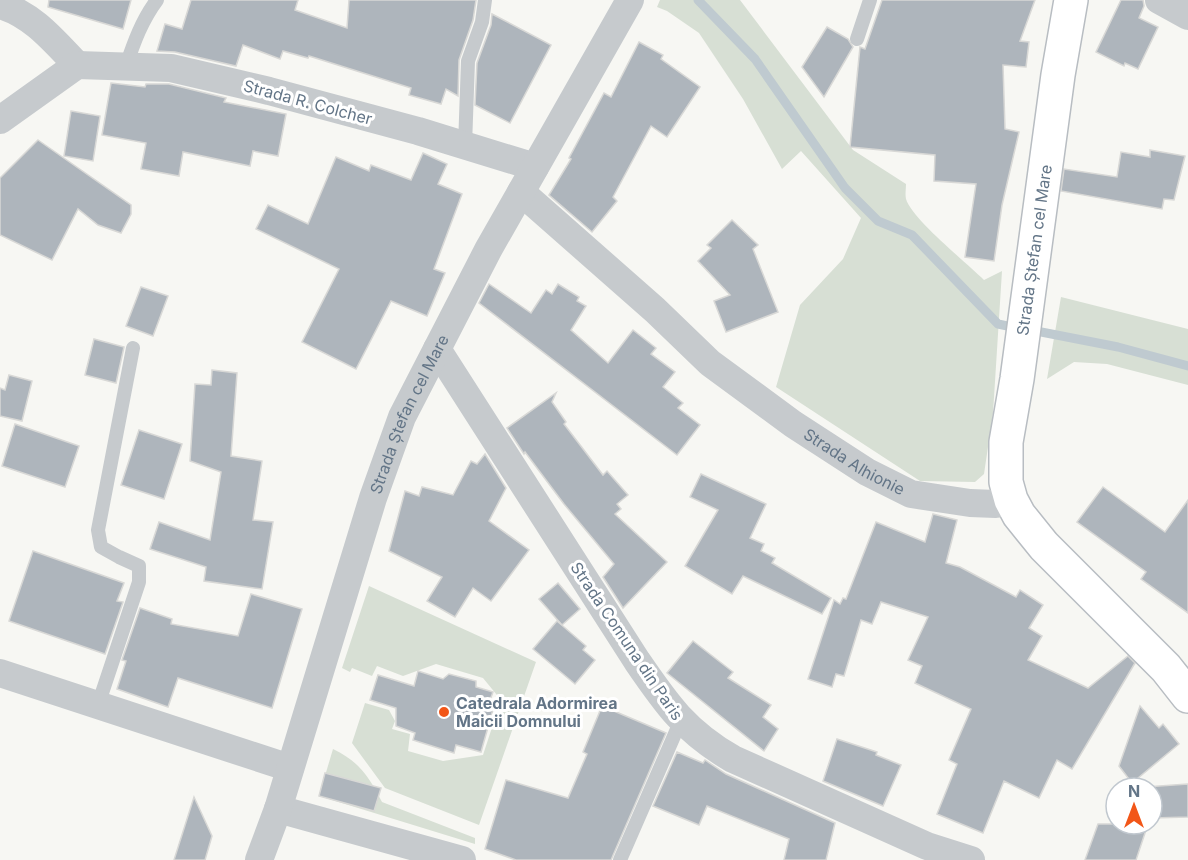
<svg xmlns="http://www.w3.org/2000/svg" width="1188" height="860" font-family="Inter,sans-serif">
  <style>
    .green { fill: #d7dfd4 }
    .lines { fill: none; stroke-linecap: round; stroke-linejoin: round }
    .stream { stroke: #bfcad0; stroke-width: 9 }
    .building { fill: #aeb5bc; stroke: #d8d8d6; stroke-width: 1.5 }
    .secondary-casing { stroke: #b8bdc2; stroke-width: 36 }
    .lane { stroke: #c6cacd; stroke-width: 14 }
    .street { stroke: #c6cacd; stroke-width: 28 }
    .secondary { stroke: #fff; stroke-width: 33 }
    .poi-dot { fill: #f25618; stroke: #fff; stroke-width: 2 }
    .labels { text-anchor: middle; dominant-baseline: central; stroke-width: 6; stroke-linejoin: round; paint-order: stroke }
    .street-label { font-size: 16px; fill: #637587; stroke: #fff }
    .poi-label { font-size: 16px; font-weight: bold; fill: #637587; stroke: #fff; text-anchor: start }
  </style>
  <rect width="100%" height="100%" fill="#f7f7f3"/>
  <g class="green">
    <path d="M660,0H740L853,150L906,184C906,188 905,195 906,199C912,219 967,263 984,280L1002,271L993,413L984,474L975,482L920,481L776,387L800,305L843,259L861,218L801,151L782,169L743,99L699,33L667,11L657,7Z"/>
    <polygon points="1061,297 1188,329 1188,385 1107,364 1074,362 1047,379"/>
    <polygon points="369,586 536,662 479,825 385,788 352,743 365,703 389,710 395,721 392,729 410,734 408,751 443,761 483,755 501,700 483,678 436,664 403,676 377,666 372,676 352,668 350,672 342,668"/>
    <path d="M333,749C360,762 369,777 382,802L475,838V844L319,796Z"/>
  </g>
  <g class="lines">
    <g class="stream">
      <polyline points="698,0 755,59 845,188 878,221 912,235 998,324 1017,328"/>
      <polyline points="1031,330 1118,347 1188,366"/>
    </g>
  </g>
  <g class="building">
    <polygon points="49,0 131,0 123,29 48,7"/>
    <polygon points="191,0 298,0 295,10 347,28 349,0 476,0 473,20 459,60 458,96 446,89 441,104 409,95 411,88 309,56 308,58 283,51 280,59 243,45 236,66 175,52 157,51 165,24 182,29"/>
    <polygon points="882,0 1035,0 1020,41 1029,42 1026,67 1003,65 1005,129 1019,132 1002,205 994,261 965,257 976,184 934,181 935,155 850,147 860,47 865,49"/>
    <polygon points="1121,0 1143,0 1144,6 1139,18 1158,27 1138,69 1125,63 1124,66 1096,52"/>
    <polygon points="492,14 551,45 510,123 475,105 477,63 491,25"/>
    <polygon points="827,27 848,39 853,47 824,97 802,67"/>
    <polygon points="639,42 663,55 661,59 700,87 667,137 651,126 613,197 617,201 592,232 549,195 571,159 569,158 604,93 611,97"/>
    <polygon points="111,83 145,87 146,84 169,84 226,98 224,102 286,114 278,156 253,151 250,166 183,152 179,176 141,169 146,143 102,135"/>
    <polygon points="71,111 100,116 93,161 64,156"/>
    <polygon points="38,140 131,205 131,214 121,233 98,225 78,209 52,260 0,235 0,178"/>
    <polygon points="1150,150 1185,156 1174,200 1164,199 1162,209 1061,191 1064,169 1117,177 1121,152 1150,157"/>
    <polygon points="423,153 447,164 438,184 462,194 434,269 445,273 427,316 391,301 356,369 302,342 339,269 256,229 268,205 308,224 336,157 369,171 371,165 411,180"/>
    <polygon points="732,220 758,245 753,249 778,312 726,332 714,301 730,295 698,261 711,248 707,245"/>
    <polygon points="489,284 531,313 546,290 552,294 558,284 579,297 577,301 586,306 571,330 608,363 633,330 656,348 651,354 675,372 663,387 683,403 678,408 700,425 677,455 479,303"/>
    <polygon points="141,287 168,296 153,336 126,326"/>
    <polygon points="94,339 124,347 116,383 85,375"/>
    <polygon points="212,370 237,373 231,456 262,461 253,520 273,522 262,589 204,581 206,567 150,549 159,522 210,540 221,472 190,461 195,384 211,385"/>
    <polygon points="9,375 32,381 22,421 0,416 0,388 5,390"/>
    <polygon points="556,393 552,402 566,422 564,424 603,475 607,471 628,495 617,504 621,509 615,514 667,562 623,608 603,577 614,564 564,504 525,452 524,454 507,428"/>
    <polygon points="15,424 79,446 65,487 2,466"/>
    <polygon points="139,430 182,444 164,499 121,485"/>
    <polygon points="485,454 506,488 489,521 529,550 491,601 473,588 455,617 427,601 442,577 389,551 405,491 419,496 422,487 453,495 471,461 477,464"/>
    <polygon points="701,474 766,504 750,538 764,544 761,551 775,558 772,563 831,598 822,614 743,576 732,594 685,566 718,510 690,497"/>
    <polygon points="1103,487 1165,532 1188,500 1188,613 1141,579 1146,572 1077,522"/>
    <polygon points="933,514 957,520 946,563 960,567 1016,597 1020,590 1043,605 1029,628 1042,636 1028,660 1088,688 1128,656 1135,663 1072,769 1057,760 1039,798 1004,781 983,833 937,814 957,764 949,760 971,709 915,683 922,666 908,660 928,617 881,602 872,624 861,620 844,676 836,674 832,687 808,679 834,600 840,604 843,598 846,599 876,522 925,542"/>
    <polygon points="33,551 124,583 117,601 123,602 105,654 9,621"/>
    <polygon points="558,583 580,609 562,625 539,599"/>
    <polygon points="251,594 302,609 272,708 178,678 168,707 117,689 126,661 122,660 140,608 172,619 171,624 238,636"/>
    <polygon points="557,621 586,646 583,650 595,660 575,684 533,649"/>
    <polygon points="693,641 733,672 728,678 771,705 763,717 778,729 764,751 667,673"/>
    <polygon points="418,671 443,679 449,674 476,681 476,687 493,692 489,703 494,706 481,752 456,745 454,753 413,740 415,733 396,726 396,708 370,700 378,675 414,686"/>
    <polygon points="602,706 666,733 611,860 516,860 485,849 506,780 568,798 587,754 583,752"/>
    <polygon points="1140,706 1159,728 1163,724 1179,744 1132,783 1119,766"/>
    <polygon points="837,739 877,752 876,755 901,765 883,806 823,781"/>
    <polygon points="677,752 703,763 705,760 726,774 835,823 826,860 784,860 789,839 707,806 699,825 653,806"/>
    <polygon points="325,773 381,788 374,811 319,796"/>
    <polygon points="1188,784 1188,817 1153,818 1152,788 1131,788"/>
    <polygon points="194,797 212,836 205,860 174,860"/>
    <polygon points="1098,824 1148,824 1136,860 1085,860"/>
  </g>
  <g class="lines">
    <defs>
      <polyline id="secondary" points="1071,0 1058,75 1017,379 1006,442 1006,482 1011,500 1019,515 1044,546 1166,668 1188,696"/>
    </defs>
    <use href="#secondary" class="secondary-casing"/>
    <g class="lane">
      <polyline points="857,39 870,0"/>
      <path d="M126,66C134,42 142,20 157,0"/>
      <polyline points="465,146 468,61 482,22 485,0"/>
      <polyline points="98,705 139,582 139,566 119,557 101,547 98,530 133,348"/>
      <polyline points="620,860 681,720"/>
    </g>
    <g class="street">
      <polyline points="1159,0 1188,16"/>
      <path d="M0,5C32,14 54,41 77,65"/>
      <polyline points="77,65 171,68 269,91 418,131 535,167"/>
      <polyline points="0,120 77,65"/>
      <path id="s1" d="M521,192L655,310L710,363L793,424L867,472L911,494L970,503L996,504L1011,500"/>
      <path d="M437,349L637,661C667,705 686,732 733,759L927,846L971,860"/>
      <polyline points="0,673 290,768"/>
      <polyline points="278,809 462,860"/>
      <path id="s2" d="M259,860L278,809L373,498L402,417L488,250L630,0"/>
    </g>
    <use href="#secondary" class="secondary"/>
  </g>
  <circle class="poi-dot" cx="444" cy="712" r="6"/>
  <g class="labels">
    <g class="street-label">
      <text transform="translate(308 102) rotate(15)">Strada R. Colcher</text>
      <text transform="translate(1034 250) rotate(-82)">Strada Ștefan cel Mare</text>
      <text stroke="none"><textPath href="#s2" startOffset="471">Strada Ștefan cel Mare</textPath></text>
      <text stroke="none"><textPath href="#s1" startOffset="430">Strada Alhionie</textPath></text>
      <text transform="translate(627 641) rotate(56)">Strada Comuna din Paris</text>
    </g>
    <g class="poi-label">
      <text x="456" y="703">Catedrala Adormirea<tspan x="456" dy="18">Maicii Domnului</tspan></text>
    </g>
  </g>
  <g transform="translate(1134 806)"><circle r="28" fill="#ffffff" stroke="#c1c8cf" stroke-width="1.5"/>
  <path d="M0-4.5L10 22L0 15L-10 22Z" fill="#f25618"/>
  <text y="-9" font-size="16" font-weight="bold" text-anchor="middle" fill="#637587">N</text>
  </g>
</svg>
